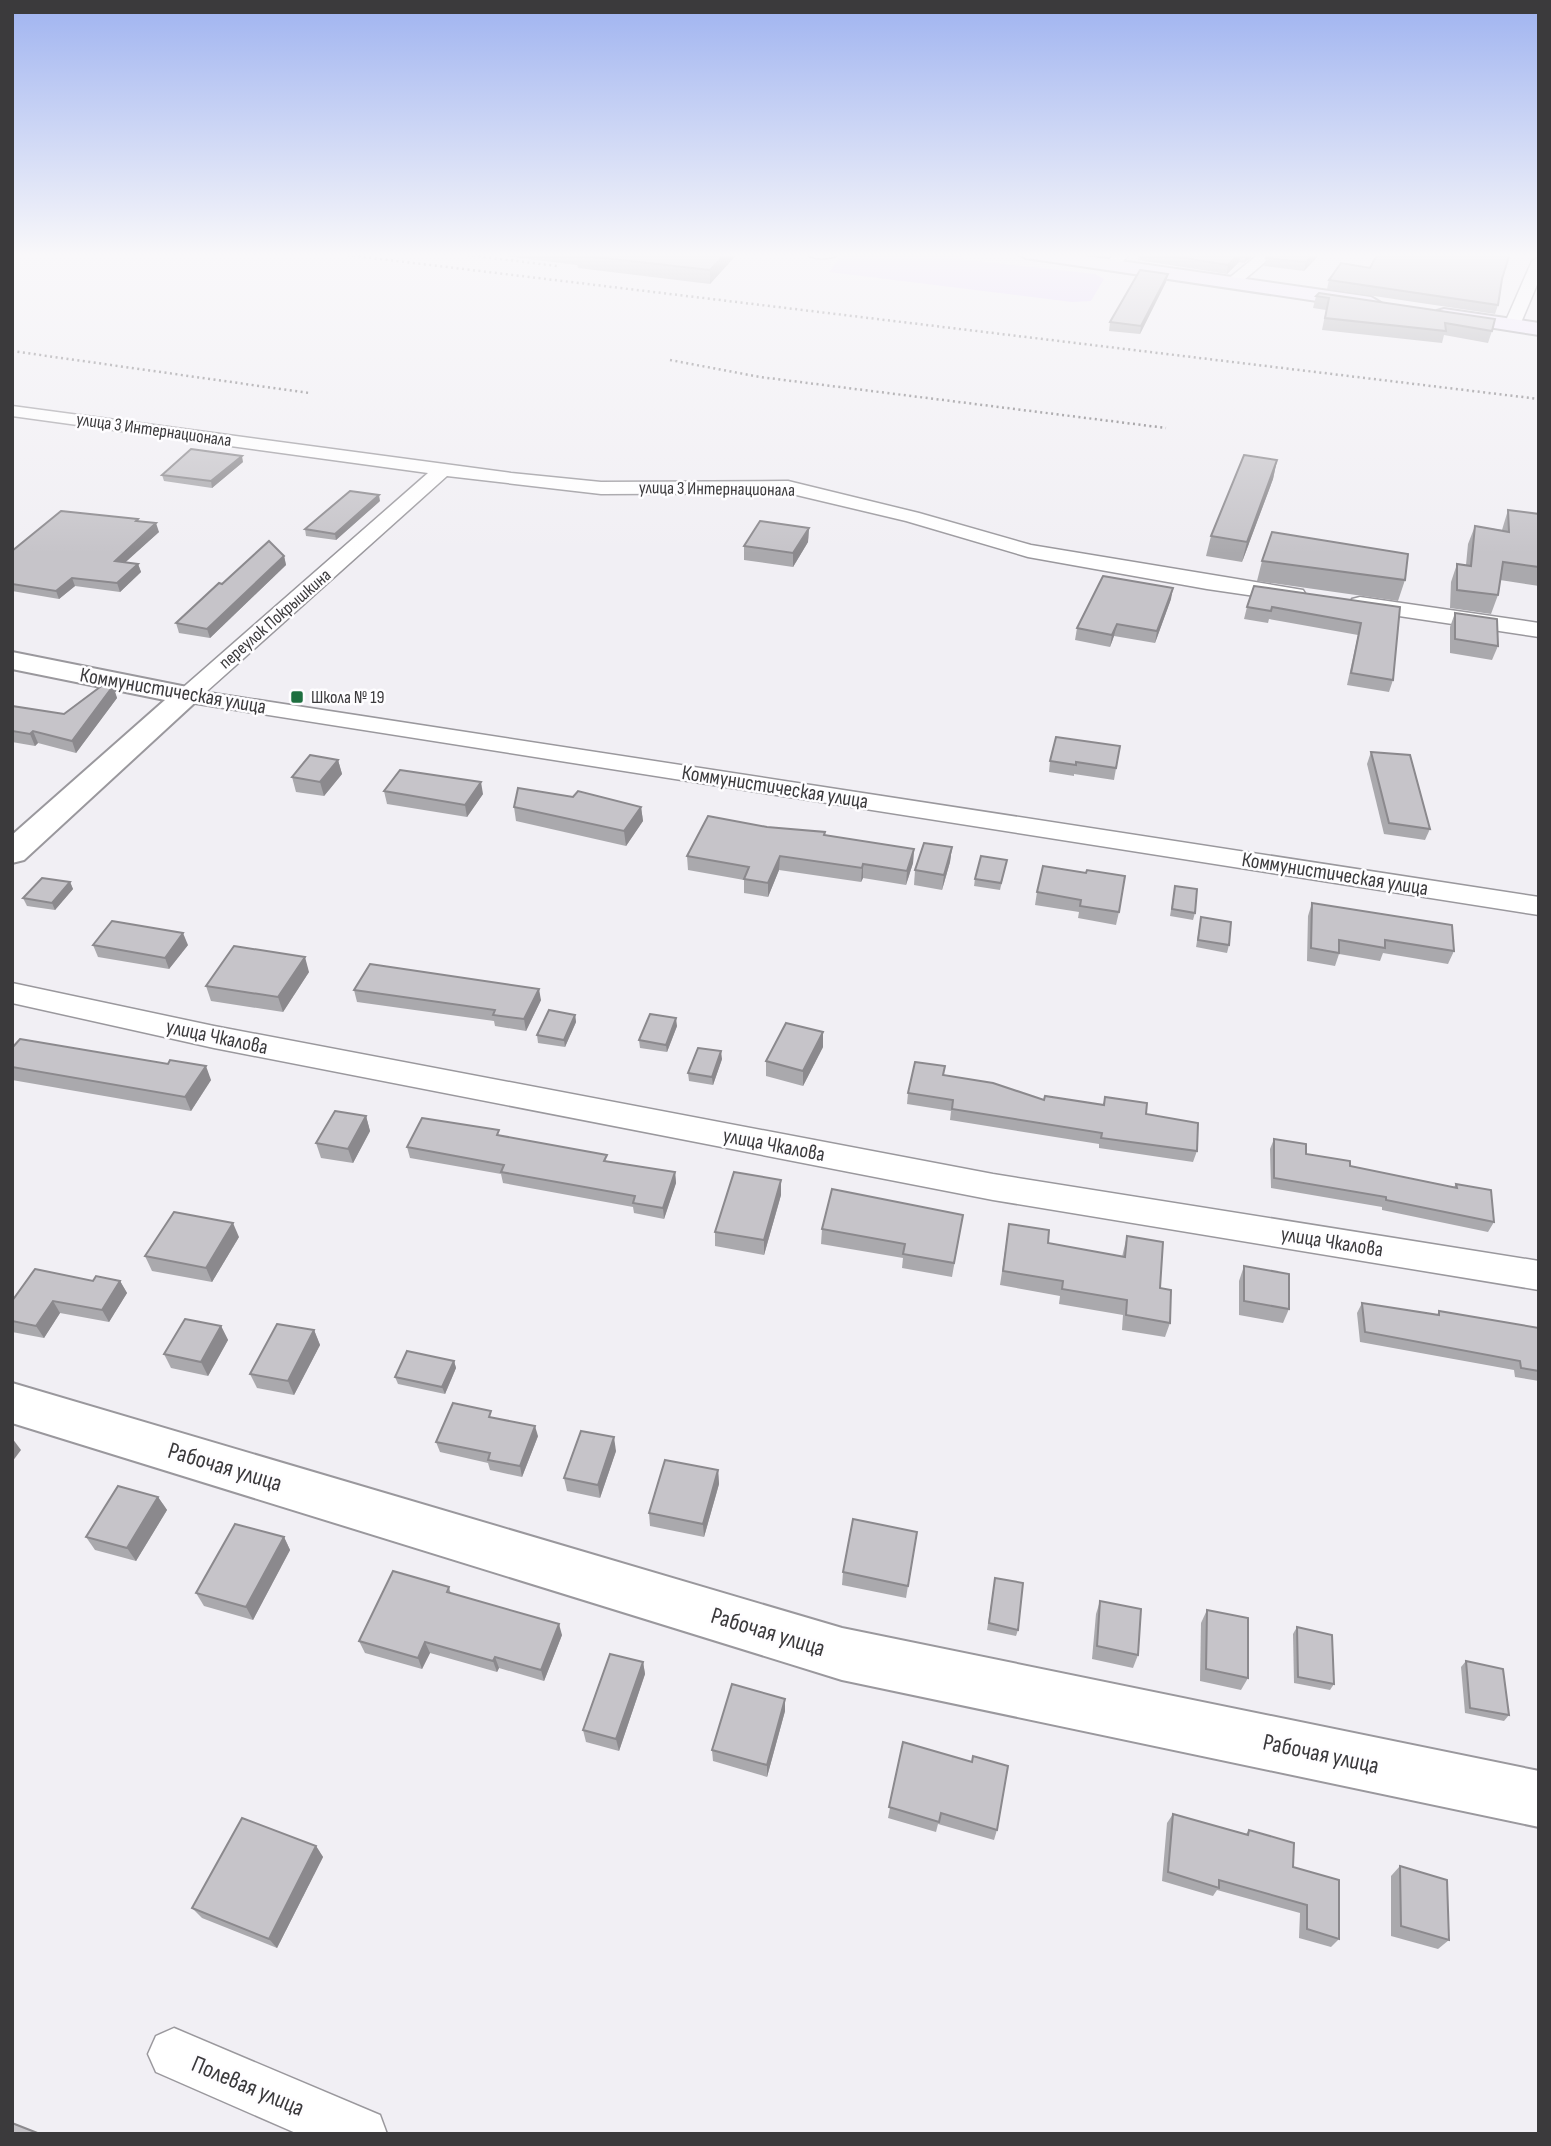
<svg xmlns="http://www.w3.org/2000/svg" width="1551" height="2146" font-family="'Sofia Sans Condensed',sans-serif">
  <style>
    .green { fill: #e3d1fc }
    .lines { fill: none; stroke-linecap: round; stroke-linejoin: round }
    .minor-casing { stroke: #9a989d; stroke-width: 3 }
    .tertiary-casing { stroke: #9a989d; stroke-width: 4 }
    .secondary-casing { stroke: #9a989d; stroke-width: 4 }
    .minor { fill: #fff; fill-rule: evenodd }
    .tertiary { fill: #fff; fill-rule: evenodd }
    .secondary { fill: #f2e9fe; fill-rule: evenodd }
    .rail { stroke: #6c6a6d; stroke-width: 2.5; stroke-dasharray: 2 3.5; stroke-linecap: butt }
    .wall { fill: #aaa9ad }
    .shaded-wall { fill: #8b898d }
    .building { fill: #c6c4c9; stroke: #8b898d; stroke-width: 2 }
    .poi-dot { fill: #1e6f40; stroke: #fefdff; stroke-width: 2.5 }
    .labels { text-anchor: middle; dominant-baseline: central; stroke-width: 5; stroke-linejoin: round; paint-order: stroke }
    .far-street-label { font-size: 18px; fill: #3b3a3c; stroke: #fefdff }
    .far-poi-label { font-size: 18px; fill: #3b3a3c; stroke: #fefdff; text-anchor: start }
    .street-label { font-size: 21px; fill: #3b3a3c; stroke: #fefdff }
    .near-street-label { font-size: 24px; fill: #3b3a3c; stroke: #fefdff }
  </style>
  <rect width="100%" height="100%" fill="#f1eff4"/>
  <polygon class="green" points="844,253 964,253 960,259 1095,274 1104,279 1091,301 1072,302 829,272"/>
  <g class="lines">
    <defs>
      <g id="minor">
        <path d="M805,253H840C832,260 813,260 805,253Z"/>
        <polygon points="1115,253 1131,253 1117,267 1107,267 1105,264"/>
        <polygon points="1260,253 1276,253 1238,285 1228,285 1225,282 1228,279"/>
        <polygon points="1539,257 1539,280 1520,325 1512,330 1506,328 1504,325 1532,261"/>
        <polygon points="12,406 511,473 601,482 788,481 919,513 1031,545 1303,590 1306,595 1303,600 1295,602 1207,589 1028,557 906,521 788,493 601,494 447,476 206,692 1539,897 1539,915 179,701 175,696 179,691 428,473 12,416"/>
        <polygon points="1360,597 1539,623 1539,637 1352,609 1349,604 1352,599"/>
        <polygon points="12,983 214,1026 993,1174 1539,1261 1539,1290 993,1200 214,1048 12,1003"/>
        <polygon points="174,2028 380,2115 387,2134 298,2134 156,2072 148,2054 156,2036"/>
      </g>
      <g id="tertiary">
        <polygon points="12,652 187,687 197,690 202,696 24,860 12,863 12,835 165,700 12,669"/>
        <polygon points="12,1383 842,1628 1539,1771 1539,1827 842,1680 12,1423"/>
      </g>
      <g id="secondary">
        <polygon points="1017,253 1065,253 1371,297 1381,303 1371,309 1026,258"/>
        <polygon points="1444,309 1539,323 1539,335 1437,319 1434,315 1437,311"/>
      </g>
    </defs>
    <use href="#minor" class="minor-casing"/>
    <use href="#tertiary" class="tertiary-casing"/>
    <use href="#secondary" class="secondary-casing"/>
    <use href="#minor" class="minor"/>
    <use href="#tertiary" class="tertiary"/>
    <use href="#secondary" class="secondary"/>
    <g class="rail">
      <polyline points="331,253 1539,399"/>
      <polyline points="451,253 557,266"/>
      <polyline points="12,351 309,393"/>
      <polyline points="670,360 760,377 1166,428"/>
    </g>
  </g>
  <g class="wall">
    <polygon points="489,253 738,253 710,284 578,268 577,265 489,254"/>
    <polygon points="1139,253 1256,253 1244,263 1239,262 1227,274 1138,260"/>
    <polygon points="1321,253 1304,271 1264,266 1266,258"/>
    <polygon points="1370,268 1502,279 1498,305 1495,314 1327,289 1329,280"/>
    <polygon points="1168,274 1166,282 1140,334 1109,331 1110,322"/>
    <polygon points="1316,296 1492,331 1488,343 1444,335 1442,343 1322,330 1326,310 1313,308"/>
    <polygon points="1277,460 1273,479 1242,562 1206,556 1211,536"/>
    <polygon points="243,462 212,488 164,481 162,475"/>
    <polygon points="380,501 336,540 306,536 305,529"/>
    <polygon points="1508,510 1539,514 1539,586 1500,580 1498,595 1491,614 1450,608 1451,582 1457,564 1466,565 1468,544 1475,526 1502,530"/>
    <polygon points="139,522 159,532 125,562 138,564 141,572 120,592 75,586 59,599 12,591 12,551"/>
    <polygon points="809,528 808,542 793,567 744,560 744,546"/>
    <polygon points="284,556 286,565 210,638 179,633 176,623 222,584"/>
    <polygon points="1262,561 1405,580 1398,601 1257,581"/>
    <polygon points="1171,599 1155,643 1114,636 1110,647 1075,640 1077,628"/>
    <polygon points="1247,607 1400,607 1393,680 1389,692 1347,685 1358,635 1269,619 1268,623 1244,619"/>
    <polygon points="1455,613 1498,646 1492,660 1450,653 1450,627"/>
    <polygon points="113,686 117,698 76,753 38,743 35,746 12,742 12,706 64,714"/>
    <polygon points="1120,746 1114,780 1074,774 1074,776 1049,772 1050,761"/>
    <polygon points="1371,752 1430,829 1425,840 1384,834 1367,764"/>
    <polygon points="338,760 342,774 324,796 296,792 292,777"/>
    <polygon points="384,791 483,794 467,817 387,804"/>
    <polygon points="573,797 641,807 643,821 626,846 516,821 514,807"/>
    <polygon points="767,827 914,849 913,863 906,885 863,878 861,882 779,870 768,897 744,893 744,880 688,870 687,856"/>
    <polygon points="952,847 950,862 942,890 914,885 915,870"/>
    <polygon points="1007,860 1000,890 974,886 975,879"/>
    <polygon points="1086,873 1119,912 1116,925 1078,918 1079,912 1035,905 1037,892"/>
    <polygon points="70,882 73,889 55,910 27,906 23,898"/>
    <polygon points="1175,886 1195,913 1193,920 1170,916"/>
    <polygon points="1312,903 1454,951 1448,964 1383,953 1380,961 1339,954 1335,966 1307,961 1308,916"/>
    <polygon points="1201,917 1229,945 1227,953 1196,947"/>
    <polygon points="93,945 188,945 169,969 98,957"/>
    <polygon points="309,972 283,1012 211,1001 206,986"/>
    <polygon points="354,990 541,1000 526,1031 495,1026 494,1021 357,1002"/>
    <polygon points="575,1015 576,1022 565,1047 538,1043 537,1035"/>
    <polygon points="677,1026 667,1052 640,1048 639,1040"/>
    <polygon points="823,1047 803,1086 766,1076 766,1061"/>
    <polygon points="12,1048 168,1064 211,1080 191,1111 12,1080"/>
    <polygon points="722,1059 713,1085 689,1081 688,1073"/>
    <polygon points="944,1075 1044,1100 1103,1105 1105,1097 1146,1114 1197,1151 1193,1162 1099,1148 1099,1144 950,1120 951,1111 907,1104 908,1093"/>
    <polygon points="366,1116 370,1131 353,1163 321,1158 316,1143"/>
    <polygon points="500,1135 607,1161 675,1172 676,1183 664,1219 634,1213 633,1207 503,1183 501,1174 410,1158 407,1147"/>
    <polygon points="1274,1139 1306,1154 1350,1166 1454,1187 1456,1184 1494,1222 1488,1232 1382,1210 1382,1207 1271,1188 1270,1149"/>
    <polygon points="781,1180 781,1195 764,1255 715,1246 715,1232"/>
    <polygon points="963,1215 952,1277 902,1268 903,1258 821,1244 822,1229"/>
    <polygon points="1009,1224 1048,1243 1122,1257 1127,1236 1160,1288 1170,1323 1165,1337 1122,1330 1123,1315 1059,1304 1060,1296 1000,1285"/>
    <polygon points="239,1237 212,1282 152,1271 145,1256"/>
    <polygon points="1244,1266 1289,1309 1283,1323 1239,1315 1239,1281"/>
    <polygon points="93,1281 120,1281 127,1293 109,1322 60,1313 44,1338 12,1332 12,1301"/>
    <polygon points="1362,1303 1437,1315 1439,1311 1539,1328 1539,1381 1515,1377 1514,1370 1360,1342 1357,1313"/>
    <polygon points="221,1326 228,1340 208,1376 171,1368 164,1354"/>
    <polygon points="314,1330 320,1345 294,1395 257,1388 250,1374"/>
    <polygon points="454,1361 456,1368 445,1394 398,1384 395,1377"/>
    <polygon points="538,1436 522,1477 490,1470 488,1463 440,1452 436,1442"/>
    <polygon points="616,1451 600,1498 567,1491 564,1478"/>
    <polygon points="718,1470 719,1484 704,1537 650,1526 649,1513"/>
    <polygon points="158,1497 167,1510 136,1561 95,1550 86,1537"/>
    <polygon points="917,1532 906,1598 842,1585 843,1572"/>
    <polygon points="284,1537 290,1550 253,1620 204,1606 196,1593"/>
    <polygon points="995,1578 1018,1630 1016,1636 987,1630"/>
    <polygon points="449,1587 451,1594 562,1635 544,1681 499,1668 497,1672 430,1653 422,1669 365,1653 359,1641"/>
    <polygon points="1100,1601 1138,1655 1133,1668 1092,1659 1096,1614"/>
    <polygon points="1207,1610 1248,1678 1241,1690 1200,1681 1201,1623"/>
    <polygon points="1297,1627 1334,1684 1330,1690 1294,1683 1293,1634"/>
    <polygon points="1466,1661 1509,1715 1504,1721 1465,1713 1461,1667"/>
    <polygon points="643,1662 645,1674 619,1751 586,1742 583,1730"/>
    <polygon points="785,1699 785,1711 767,1777 713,1761 712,1750"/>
    <polygon points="903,1742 997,1830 994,1840 938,1824 936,1832 888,1818"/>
    <polygon points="1173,1814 1246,1834 1249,1830 1293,1867 1339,1939 1331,1947 1299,1938 1300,1913 1217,1890 1213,1896 1162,1881 1167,1823"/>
    <polygon points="316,1846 323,1857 277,1948 202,1918 192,1908"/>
    <polygon points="1400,1866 1449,1940 1438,1949 1391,1936 1391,1876"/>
  </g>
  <g class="shaded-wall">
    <polygon points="726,253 738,253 710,284 710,270"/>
    <polygon points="1241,253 1239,262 1227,274 1228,265"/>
    <polygon points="1247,253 1256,253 1244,263 1246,254"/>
    <polygon points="1315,253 1321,253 1304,271 1306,262"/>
    <polygon points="1168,274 1166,282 1140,334 1141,326"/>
    <polygon points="242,456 243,462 212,488 211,481"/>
    <polygon points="1277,460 1273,479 1242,562 1247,542"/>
    <polygon points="379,495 380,501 336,540 335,534"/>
    <polygon points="156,523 159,532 118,569 115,561"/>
    <polygon points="809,528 808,542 793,567 793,553"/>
    <polygon points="284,556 286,565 210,638 207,629"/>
    <polygon points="138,564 141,572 120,592 117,583"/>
    <polygon points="72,578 75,586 59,599 56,591"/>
    <polygon points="1173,588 1171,599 1155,643 1157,631"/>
    <polygon points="1117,624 1114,636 1110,647 1112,635"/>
    <polygon points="113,686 117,698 76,753 72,741"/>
    <polygon points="33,731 38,743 35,746 30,734"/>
    <polygon points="338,760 342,774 324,796 320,782"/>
    <polygon points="481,782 483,794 467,817 465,805"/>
    <polygon points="641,807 643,821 626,846 624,831"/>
    <polygon points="952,847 950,862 942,890 944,875"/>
    <polygon points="914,849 913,863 906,885 907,871"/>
    <polygon points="780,856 779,870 768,897 768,883"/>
    <polygon points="863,864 863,878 861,882 862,868"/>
    <polygon points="70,882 73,889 55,910 52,903"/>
    <polygon points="183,933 188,945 169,969 165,958"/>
    <polygon points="305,957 309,972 283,1012 278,997"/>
    <polygon points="539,989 541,1000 526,1031 524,1019"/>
    <polygon points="575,1015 576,1022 565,1047 564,1040"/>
    <polygon points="676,1018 677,1026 667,1052 666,1045"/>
    <polygon points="823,1032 823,1047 803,1086 803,1071"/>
    <polygon points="721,1051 722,1059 713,1085 712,1077"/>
    <polygon points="206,1066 211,1080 191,1111 185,1097"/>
    <polygon points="366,1116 370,1131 353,1163 348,1149"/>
    <polygon points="675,1172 676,1183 664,1219 663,1208"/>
    <polygon points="781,1180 781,1195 764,1255 764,1240"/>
    <polygon points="233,1223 239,1237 212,1282 206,1268"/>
    <polygon points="120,1281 127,1293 109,1322 102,1310"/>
    <polygon points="53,1301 60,1313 44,1338 36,1326"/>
    <polygon points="221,1326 228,1340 208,1376 201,1362"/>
    <polygon points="314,1330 320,1345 294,1395 288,1381"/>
    <polygon points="454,1361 456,1368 445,1394 442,1387"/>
    <polygon points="535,1426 538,1436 522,1477 520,1466"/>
    <polygon points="614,1437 616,1451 600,1498 598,1485"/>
    <polygon points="12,1438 21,1450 12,1462"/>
    <polygon points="718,1470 719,1484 704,1537 703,1524"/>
    <polygon points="158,1497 167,1510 136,1561 127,1548"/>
    <polygon points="284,1537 290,1550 253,1620 246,1607"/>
    <polygon points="559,1624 562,1635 544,1681 541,1670"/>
    <polygon points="425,1642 430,1653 422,1669 418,1658"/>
    <polygon points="495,1657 499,1668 497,1672 493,1661"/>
    <polygon points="643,1662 645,1674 619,1751 616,1739"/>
    <polygon points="785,1699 785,1711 767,1777 767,1765"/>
    <polygon points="316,1846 323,1857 277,1948 269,1939"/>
  </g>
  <g class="building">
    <polygon points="579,253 726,253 710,270 577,255"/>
    <polygon points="1154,253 1240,253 1228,265"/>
    <polygon points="1271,253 1315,253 1306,262 1266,258"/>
    <polygon points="1378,253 1510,253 1502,279 1498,305 1329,280 1341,263 1370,268"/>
    <polygon points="1140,270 1168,274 1141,326 1110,322"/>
    <polygon points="1319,293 1495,319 1492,331 1445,323 1446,331 1325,318 1329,298 1316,296"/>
    <polygon points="191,449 242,456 211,481 162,475"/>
    <polygon points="1244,455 1277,460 1247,542 1211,536"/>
    <polygon points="350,491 379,495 335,534 305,529"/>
    <polygon points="1508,510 1539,514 1539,567 1503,562 1498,595 1457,590 1457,564 1471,566 1475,526 1509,532"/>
    <polygon points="61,511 138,519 136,521 156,523 115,561 138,564 117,583 72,578 56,591 12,584 12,551"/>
    <polygon points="760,521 809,528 793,553 744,546"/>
    <polygon points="1272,532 1408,554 1405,580 1262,561"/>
    <polygon points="269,541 284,556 207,629 176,623 219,583 222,584"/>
    <polygon points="1103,576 1173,588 1157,631 1117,624 1112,635 1077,628"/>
    <polygon points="1254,586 1400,607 1393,680 1351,673 1361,623 1272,607 1271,611 1247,607"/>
    <polygon points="1455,613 1497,619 1498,646 1455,639"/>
    <polygon points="108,681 113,686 72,741 33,731 30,734 12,731 12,706 64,714"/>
    <polygon points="1056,737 1120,746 1116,768 1076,762 1076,765 1050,761"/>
    <polygon points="1371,752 1410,755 1430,829 1389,823"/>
    <polygon points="310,755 338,760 320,782 292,777"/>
    <polygon points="400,770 481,782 465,805 384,791"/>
    <polygon points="518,788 573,797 578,791 641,807 624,831 514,807"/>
    <polygon points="708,816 767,827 825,832 824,835 914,849 907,871 863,864 862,868 780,856 768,883 744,879 749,867 687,856"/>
    <polygon points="924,843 952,847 944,875 915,870"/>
    <polygon points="981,856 1007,860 1001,883 975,879"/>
    <polygon points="1043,866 1086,873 1087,870 1125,876 1119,912 1080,906 1081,900 1037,892"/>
    <polygon points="42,878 70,882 52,903 23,898"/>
    <polygon points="1175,886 1197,889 1195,913 1172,909"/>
    <polygon points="1312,903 1452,925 1454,951 1385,940 1385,948 1339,940 1339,953 1311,948"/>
    <polygon points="1201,917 1231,922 1229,945 1198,940"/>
    <polygon points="112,921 183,933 165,958 93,945"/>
    <polygon points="234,946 305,957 278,997 206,986"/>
    <polygon points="370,964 539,989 524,1019 493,1015 495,1010 354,990"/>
    <polygon points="549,1010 575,1015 564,1040 537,1035"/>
    <polygon points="650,1014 676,1018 666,1045 639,1040"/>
    <polygon points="786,1023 823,1032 803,1071 766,1061"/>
    <polygon points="20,1039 168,1064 170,1060 206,1066 185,1097 12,1067 12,1048"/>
    <polygon points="698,1048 721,1051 712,1077 688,1073"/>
    <polygon points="915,1062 945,1066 943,1075 993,1083 1044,1100 1045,1096 1104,1105 1105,1097 1147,1103 1146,1114 1198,1123 1197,1151 1101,1138 1102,1133 952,1109 953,1100 908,1093"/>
    <polygon points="335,1111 366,1116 348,1149 316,1143"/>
    <polygon points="422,1118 499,1130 497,1135 607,1155 604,1161 675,1172 663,1208 633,1203 635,1196 501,1172 504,1165 407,1147"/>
    <polygon points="1274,1139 1306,1144 1306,1154 1350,1161 1350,1166 1457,1188 1456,1184 1491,1190 1494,1222 1386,1200 1386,1197 1274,1178"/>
    <polygon points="734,1172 781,1180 764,1240 715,1232"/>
    <polygon points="832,1189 963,1215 954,1263 903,1254 905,1244 822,1229"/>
    <polygon points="174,1212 233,1223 206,1268 145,1256"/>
    <polygon points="1009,1224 1049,1230 1048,1243 1125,1257 1127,1236 1163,1242 1160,1288 1171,1290 1170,1323 1126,1315 1127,1300 1062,1289 1063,1281 1003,1271"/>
    <polygon points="1244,1266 1289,1274 1289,1309 1244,1301"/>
    <polygon points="35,1269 93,1281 96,1276 120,1281 102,1310 53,1301 36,1326 12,1321 12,1301"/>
    <polygon points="1362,1303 1439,1315 1439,1311 1539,1328 1539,1371 1521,1368 1520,1361 1365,1332"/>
    <polygon points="185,1319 221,1326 201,1362 164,1354"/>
    <polygon points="277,1324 314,1330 288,1381 250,1374"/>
    <polygon points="407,1351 454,1361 442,1387 395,1377"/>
    <polygon points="453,1403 491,1411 489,1417 535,1426 520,1466 488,1460 490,1453 436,1442"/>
    <polygon points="581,1431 614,1437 598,1485 564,1478"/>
    <polygon points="665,1460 718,1470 703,1524 649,1513"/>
    <polygon points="118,1486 158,1497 127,1548 86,1537"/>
    <polygon points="853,1519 917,1532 908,1586 843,1572"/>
    <polygon points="235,1524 284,1537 246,1607 196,1593"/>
    <polygon points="393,1571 449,1587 447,1592 559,1624 541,1670 495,1657 493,1661 425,1642 418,1658 359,1641"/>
    <polygon points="995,1578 1023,1583 1018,1630 989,1623"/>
    <polygon points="1100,1601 1141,1609 1138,1655 1097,1646"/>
    <polygon points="1207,1610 1248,1618 1248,1678 1206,1669"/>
    <polygon points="1297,1627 1332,1635 1334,1684 1298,1677"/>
    <polygon points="610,1654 643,1662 616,1739 583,1730"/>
    <polygon points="1466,1661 1503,1669 1509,1715 1470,1708"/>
    <polygon points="732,1684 785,1699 767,1765 712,1750"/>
    <polygon points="903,1742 972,1762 973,1756 1008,1766 997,1830 941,1813 939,1822 889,1807"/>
    <polygon points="1173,1814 1248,1835 1249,1830 1294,1843 1293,1867 1339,1880 1339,1939 1307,1929 1307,1905 1219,1880 1219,1888 1168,1872"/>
    <polygon points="242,1818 316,1846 269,1939 192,1908"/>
    <polygon points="1400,1866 1447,1880 1449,1940 1401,1926"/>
    <polygon points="12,2123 40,2134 12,2134"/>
  </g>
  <linearGradient id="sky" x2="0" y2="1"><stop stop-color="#9fb3f0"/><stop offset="0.46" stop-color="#f9f8fa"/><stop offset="1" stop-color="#f9f8fa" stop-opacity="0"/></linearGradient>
  <rect width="1551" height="554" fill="url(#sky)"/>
  <rect class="poi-dot" x="290" y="690" width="14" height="14" rx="3.5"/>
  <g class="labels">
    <g class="far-street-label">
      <text transform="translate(154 430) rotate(8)">улица 3 Интернационала</text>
      <text transform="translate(717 489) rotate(1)">улица 3 Интернационала</text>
      <text transform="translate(275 619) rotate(-41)">переулок Покрышкина</text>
    </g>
    <g class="far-poi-label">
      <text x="311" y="697">Школа № 19</text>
    </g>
    <g class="street-label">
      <text transform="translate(173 691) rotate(10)">Коммунистическая улица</text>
      <text transform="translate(775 787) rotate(9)">Коммунистическая улица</text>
      <text transform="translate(1335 874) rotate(9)">Коммунистическая улица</text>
      <text transform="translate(217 1037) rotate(12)">улица Чкалова</text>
      <text transform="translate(774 1145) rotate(11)">улица Чкалова</text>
      <text transform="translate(1332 1242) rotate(9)">улица Чкалова</text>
    </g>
    <g class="near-street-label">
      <text transform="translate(225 1467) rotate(17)">Рабочая улица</text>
      <text transform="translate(768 1632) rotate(17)">Рабочая улица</text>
      <text transform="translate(1321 1754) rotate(12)">Рабочая улица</text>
      <text transform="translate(248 2086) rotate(23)">Полевая улица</text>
    </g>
  </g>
  <rect width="1551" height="2146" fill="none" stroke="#3b3a3c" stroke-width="28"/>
</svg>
